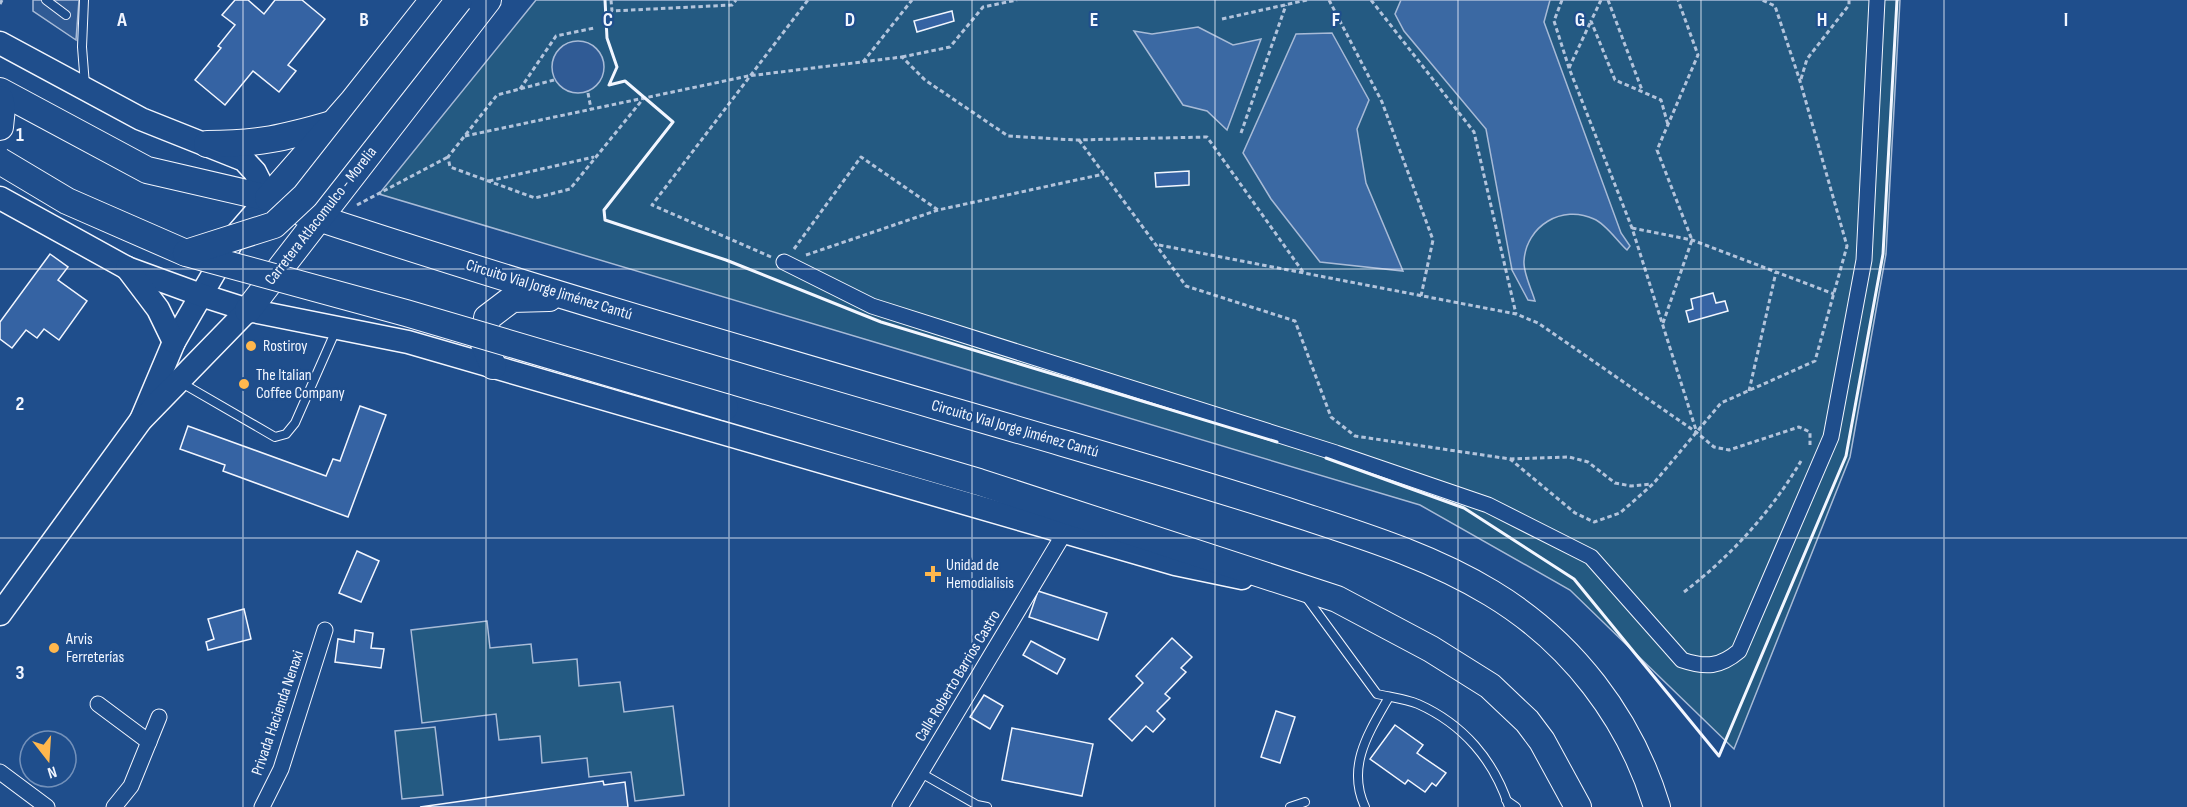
<svg xmlns="http://www.w3.org/2000/svg" width="2187" height="807" font-family="'Sofia Sans Condensed',sans-serif">
  <style>
    .green { fill: #245a82; stroke: #a8bbd7; stroke-width: 1.5 }
    .parking { fill: #305b95; stroke: #a8bbd7; stroke-width: 1.5 }
    .water { fill: #3b69a3; stroke: #a8bbd7; stroke-width: 1.5 }
    .building { fill: #3563a3; stroke: #f2f6ff; stroke-width: 1.5 }
    .lines { fill: none; stroke-linecap: round; stroke-linejoin: round }
    .lane-casing { stroke: #f2f6ff; stroke-width: 10 }
    .street-casing { stroke: #f2f6ff; stroke-width: 17 }
    .secondary-casing { stroke: #f2f6ff; stroke-width: 25 }
    .primary-casing { stroke: #f2f6ff; stroke-width: 28 }
    .path { stroke: #b3c4dc; stroke-width: 3; stroke-dasharray: 4.5 3; stroke-linecap: butt }
    .lane { stroke: #1f4e8c; stroke-width: 8 }
    .street { stroke: #1f4e8c; stroke-width: 15 }
    .secondary { stroke: #1f4e8c; stroke-width: 22 }
    .primary { stroke: #1f4e8c; stroke-width: 26 }
    .primary-bridge-casing { stroke: #f2f6ff; stroke-width: 28; stroke-linecap: butt }
    .primary-bridge { stroke: #1f4e8c; stroke-width: 26 }
    .wall { stroke: #f2f6ff; stroke-width: 3 }
    .grid { fill: none; stroke: #f2f6ff; stroke-width: 1.5; stroke-opacity: 0.55 }
    .poi-dot { fill: #ffb74d; stroke: #1f4e8c; stroke-width: 2 }
    .labels { text-anchor: middle; dominant-baseline: central; stroke-width: 4.5; stroke-linejoin: round; paint-order: stroke }
    .street-label { font-size: 16px; fill: #f2f6ff; stroke: #1f4e8c }
    .poi-label { font-size: 16px; fill: #f2f6ff; stroke: #1f4e8c; text-anchor: start }
    .grid-label { font-size: 20px; text-anchor: middle; font-weight: bold; fill: #f2f6ff; stroke: #1f4e8c; stroke-width: 4.5; stroke-linejoin: round; paint-order: stroke }
  </style>
  <rect width="100%" height="100%" fill="#1f4e8c"/>
  <g class="green">
    <polygon points="536,0 1900,0 1886,254 1850,457 1734,749 1570,590 1420,505 379,194"/>
    <polygon points="487,621 490,648 531,644 533,663 577,659 579,686 620,682 624,712 673,706 684,795 635,801 631,772 589,777 587,758 542,763 540,736 499,740 496,714 422,723 411,630"/>
    <polygon points="435,727 443,795 402,799 395,731"/>
  </g>
  <g class="parking">
    <polygon points="33,0 79,0 76,40 33,11"/>
    <circle cx="578" cy="67" r="26"/>
  </g>
  <g class="water">
    <path d="M1401,0H1550L1544,22L1621,233L1630,246L1627,250C1617,241 1606,224 1594,219C1562,204 1526,226 1524,261C1523,273 1532,290 1535,301L1528,300L1512,270L1486,129L1404,31L1395,14Z"/>
    <polygon points="1198,27 1233,45 1261,39 1227,130 1207,111 1183,105 1134,31 1152,34"/>
    <polygon points="1332,33 1369,100 1357,129 1366,183 1403,271 1320,262 1271,199 1243,153 1296,34"/>
  </g>
  <g class="building">
    <polygon points="235,0 248,0 264,14 275,0 302,0 325,19 288,65 296,71 279,92 253,71 225,105 195,80 221,48 218,46 235,25 222,15"/>
    <polygon points="952,11 954,21 917,32 914,21"/>
    <polygon points="1189,171 1189,185 1156,187 1155,173"/>
    <polygon points="50,254 68,267 58,280 87,301 59,340 44,329 37,338 26,330 12,348 0,339 0,322"/>
    <polygon points="1713,293 1716,303 1725,301 1728,311 1689,322 1686,311 1693,309 1691,299"/>
    <polygon points="360,406 386,415 348,517 223,471 225,465 180,449 188,426 326,476 333,459 340,461"/>
    <polygon points="357,551 379,561 361,602 339,593"/>
    <polygon points="1038,591 1107,613 1098,640 1029,617"/>
    <polygon points="244,609 251,639 208,650 206,642 214,639 208,619"/>
    <polygon points="355,630 373,633 371,648 384,649 381,668 335,662 338,639 354,642"/>
    <polygon points="1172,638 1192,657 1181,668 1186,672 1165,694 1170,698 1157,711 1165,719 1153,732 1146,726 1132,741 1109,719 1143,683 1136,676"/>
    <polygon points="1031,641 1065,659 1057,674 1023,655"/>
    <polygon points="984,695 1003,706 990,729 970,717"/>
    <polygon points="1276,711 1295,717 1280,763 1261,757"/>
    <polygon points="1395,725 1423,745 1417,753 1446,773 1436,786 1432,783 1425,792 1408,780 1405,784 1370,759"/>
    <polygon points="1012,728 1093,744 1082,796 1002,780"/>
    <polygon points="603,781 604,785 625,782 628,807 420,807"/>
  </g>
  <g class="lines">
    <defs>
      <g id="lane">
        <polyline points="46,0 66,15"/>
        <polyline points="84,0 82,47 85,85"/>
        <polyline points="180,382 275,437 286,434 295,423 336,330"/>
        <path d="M1306,597L1377,694C1390,697 1406,699 1418,704C1463,724 1494,760 1509,807"/>
        <polyline points="921,773 977,805 987,807"/>
        <polyline points="1506,800 1516,807"/>
        <polyline points="1290,807 1305,802"/>
        <path d="M1365,807C1346,766 1369,732 1389,697"/>
      </g>
      <g id="street">
        <path d="M784,262L872,306L1336,453L1488,505L1591,557L1682,660C1706,668 1720,667 1739,651L1831,437L1864,260L1877,0"/>
        <polyline points="98,704 149,742"/>
        <polyline points="0,772 47,807"/>
        <polyline points="114,807 131,786 159,717"/>
        <polyline points="262,807 281,769 325,630"/>
        <polyline points="900,807 1065,532"/>
      </g>
      <g id="secondary">
        <polyline points="0,43 141,119 244,160 255,172 268,198 236,235 174,342 141,420"/>
        <polyline points="0,198 127,268 201,295 248,310 408,342 1175,564 1242,578"/>
        <polyline points="127,268 158,309 174,342"/>
        <polyline points="0,614 141,420 248,310"/>
      </g>
      <g id="primary">
        <path d="M0,91L147,170L268,198L297,211C550,295 807,368 1063,443C1145,467 1226,491 1306,517C1370,538 1433,558 1491,593C1571,641 1630,718 1657,807"/>
        <polyline points="0,99 2,108 0,127"/>
        <path d="M207,144C258,144 284,138 332,124"/>
        <polyline points="268,198 353,101 433,0"/>
        <polyline points="248,310 488,0"/>
        <polyline points="493,366 484,344 487,318 512,299 549,298"/>
        <polyline points="725,407 979,482 1337,599 1431,649 1490,686 1527,721 1542,741 1578,807"/>
      </g>
    </defs>
    <use href="#lane" class="lane-casing"/>
    <use href="#street" class="street-casing"/>
    <use href="#secondary" class="secondary-casing"/>
    <use href="#primary" class="primary-casing"/>
    <g class="path">
      <polyline points="611,0 612,11 732,5 736,0"/>
      <polyline points="1329,0 1382,102 1433,240 1421,296"/>
      <polyline points="1371,0 1474,132 1516,314"/>
      <polyline points="1562,0 1554,21 1569,68 1632,228 1696,430"/>
      <polyline points="1601,0 1591,21 1615,80 1661,100 1668,125"/>
      <polyline points="1608,0 1642,90"/>
      <polyline points="0,4 2,0"/>
      <polyline points="1222,19 1307,0"/>
      <polyline points="902,57 950,47 983,7 1017,0"/>
      <polyline points="863,62 912,0"/>
      <polyline points="1569,68 1591,21"/>
      <polyline points="1801,79 1807,59 1849,5 1849,0"/>
      <polyline points="554,80 497,95 448,157 450,167 535,198 570,189 643,99"/>
      <polyline points="520,89 556,36 594,28"/>
      <polyline points="588,93 591,109"/>
      <polyline points="1241,133 1286,5"/>
      <polyline points="465,136 748,76 902,57 925,80 1008,136 1075,140 1207,137 1303,272"/>
      <polyline points="1079,140 1186,286 1295,321 1331,417 1355,436 1510,459 1575,513 1594,522 1620,513 1653,484 1721,403 1815,361 1847,246 1800,81 1775,6 1762,0"/>
      <polyline points="489,181 594,157"/>
      <polyline points="357,205 448,157"/>
      <polyline points="1632,228 1692,240 1834,294"/>
      <polyline points="1159,245 1516,314 1538,323 1696,432 1714,447 1729,450 1799,427 1810,432 1810,445"/>
      <polyline points="794,249 861,157 938,210"/>
      <polyline points="806,255 938,210 1104,174"/>
      <polyline points="771,257 652,205 808,0"/>
      <polyline points="1663,323 1692,240 1657,150 1698,55 1678,0"/>
      <polyline points="1749,391 1776,272"/>
      <polyline points="1510,459 1569,457 1588,462 1615,483 1631,486 1651,484"/>
      <path d="M1684,592C1731,556 1771,512 1801,461"/>
    </g>
    <use href="#lane" class="lane"/>
    <use href="#street" class="street"/>
    <use href="#secondary" class="secondary"/>
    <use href="#primary" class="primary"/>
    <defs>
      <g id="primary-bridge">
        <polyline points="0,161 67,201 186,253 406,313 725,407"/>
        <polyline points="186,253 274,225 305,196 459,0"/>
      </g>
    </defs>
    <use href="#primary-bridge" class="primary-bridge-casing"/>
    <use href="#primary-bridge" class="primary-bridge"/>
    <g class="wall">
      <polyline points="605,0 607,38 617,67 609,85 625,81 673,122 604,210 605,220 726,260 881,322 1277,442"/>
      <polyline points="1326,458 1464,508 1574,579 1719,756 1846,456 1883,254 1897,0"/>
    </g>
  </g>
  <path class="grid" d="M243,0V807M486,0V807M729,0V807M972,0V807M1215,0V807M1458,0V807M1701,0V807M1944,0V807M0,269H2187M0,538H2187"/>
  <g class="poi-dot">
    <circle cx="251" cy="346" r="6"/>
    <circle cx="244" cy="384" r="6"/>
    <path d="M930 565h6v6h6v6h-6v6h-6v-6h-6v-6h6z"/>
    <circle cx="54" cy="648" r="6"/>
  </g>
  <g class="labels">
    <g class="street-label">
      <text transform="translate(321 216) rotate(-52)">Carretera Atlacomulco - Morelia</text>
      <text transform="translate(549 290) rotate(17)">Circuito Vial Jorge Jiménez Cantú</text>
      <text transform="translate(1015 429) rotate(16)">Circuito Vial Jorge Jiménez Cantú</text>
      <text transform="translate(958 676) rotate(-59)">Calle Roberto Barrios Castro</text>
      <text transform="translate(278 713) rotate(-71)">Privada Hacienda Nenaxi</text>
    </g>
    <g class="poi-label">
      <text x="263" y="346">Rostiroy</text>
      <text x="256" y="375">The Italian<tspan x="256" dy="18">Coffee Company</tspan></text>
      <text x="946" y="565">Unidad de<tspan x="946" dy="18">Hemodialisis</tspan></text>
      <text x="66" y="639">Arvis<tspan x="66" dy="18">Ferreterías</tspan></text>
    </g>
  </g>
  <g class="grid-label">
    <text x="122" y="26">A</text>
    <text x="364" y="26">B</text>
    <text x="608" y="26">C</text>
    <text x="850" y="26">D</text>
    <text x="1094" y="26">E</text>
    <text x="1336" y="26">F</text>
    <text x="1580" y="26">G</text>
    <text x="1822" y="26">H</text>
    <text x="2066" y="26">I</text>
    <text x="20" y="141">1</text>
    <text x="20" y="410">2</text>
    <text x="20" y="679">3</text>
  </g>
  <g transform="translate(48 759) rotate(163)"><circle r="28" fill="#1f4e8c" stroke="#7391ba" stroke-width="1.5"/>
  <path d="M0-4.5L10 22L0 15L-10 22Z" fill="#ffb74d"/>
  <text y="-9" font-size="16" font-weight="bold" text-anchor="middle" fill="#f2f6ff">N</text>
  </g>
</svg>
